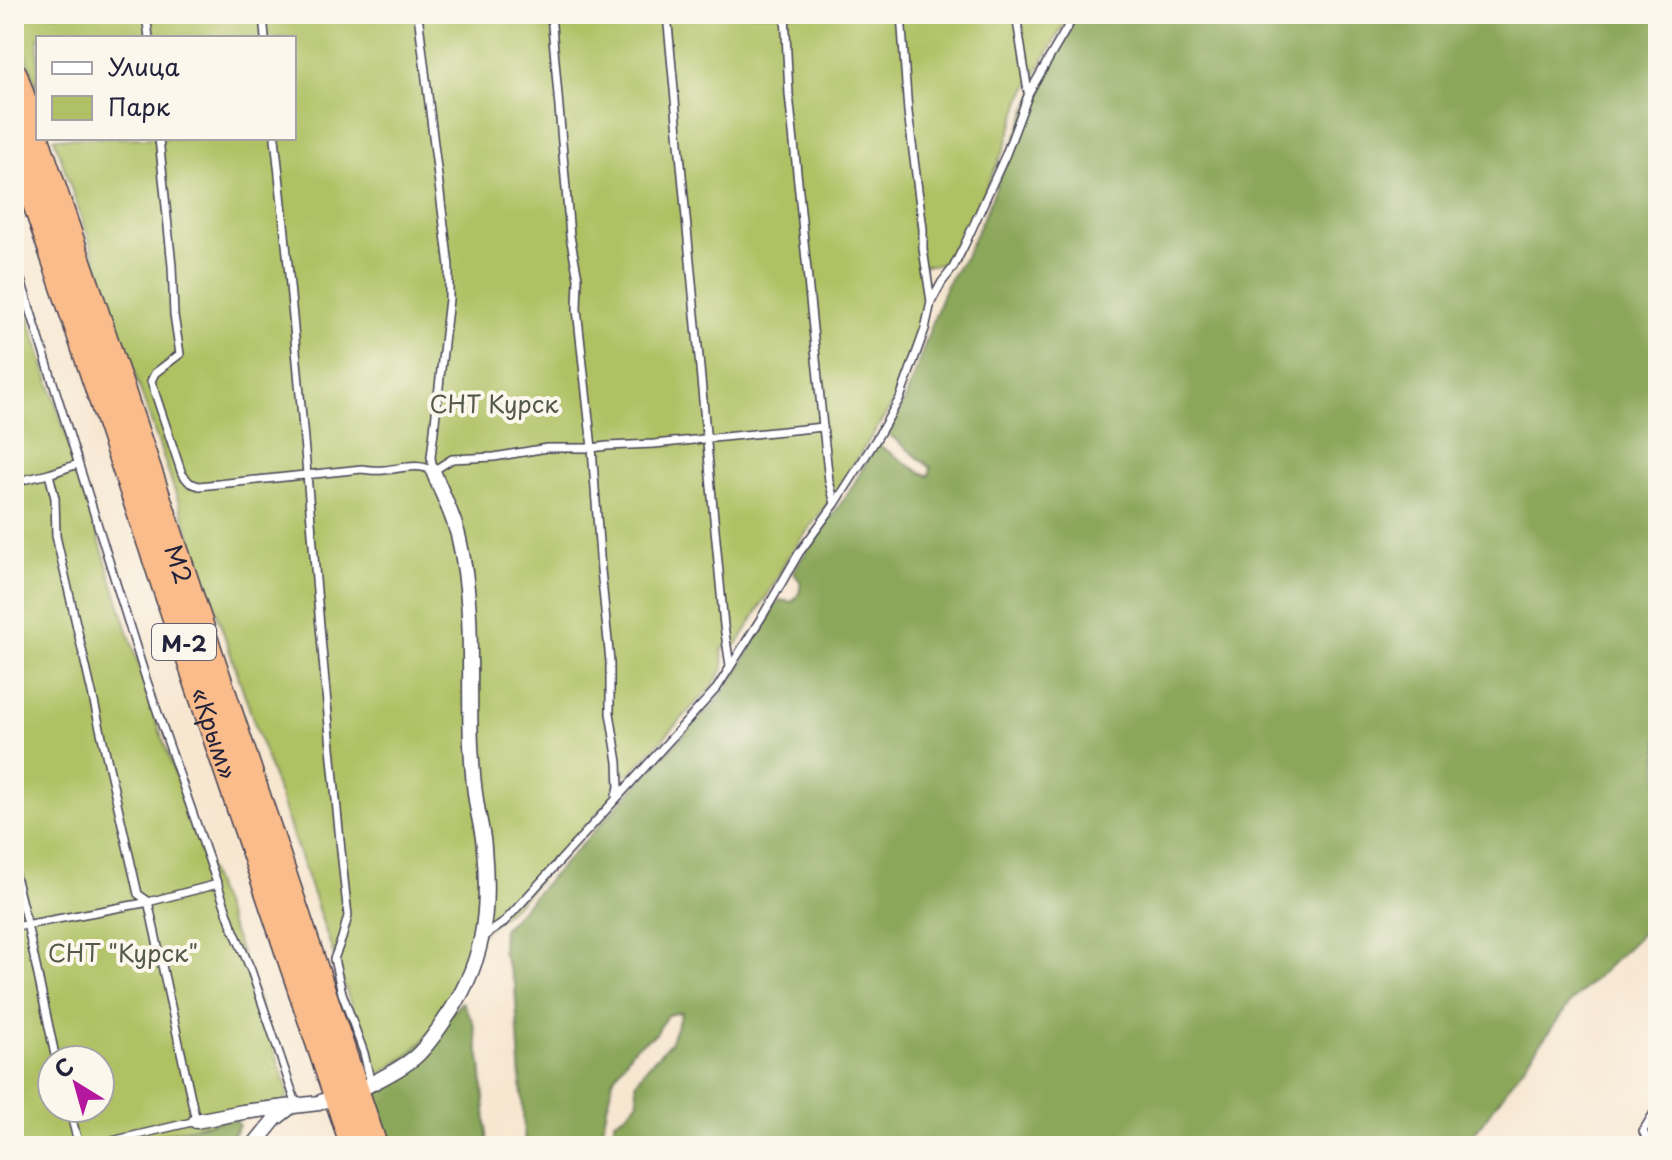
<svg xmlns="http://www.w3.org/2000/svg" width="1672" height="1160" font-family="'Playpen Sans',sans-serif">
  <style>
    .green { fill: #afc164; stroke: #687250; stroke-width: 2; fill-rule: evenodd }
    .forest { fill: #8ba75a; stroke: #56644a; stroke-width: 2 }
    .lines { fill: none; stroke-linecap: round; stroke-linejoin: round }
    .lane-casing { stroke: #424052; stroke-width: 10 }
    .street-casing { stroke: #424052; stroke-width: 17 }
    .highway-casing { stroke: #424052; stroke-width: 29 }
    .lane { stroke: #fff; stroke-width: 7 }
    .street { stroke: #fff; stroke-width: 14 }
    .highway { stroke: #fabc8b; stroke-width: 26 }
    .labels { text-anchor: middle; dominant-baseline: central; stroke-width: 8; stroke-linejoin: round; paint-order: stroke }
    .shield { fill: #fbf7ec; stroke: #636270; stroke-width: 2 }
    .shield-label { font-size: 22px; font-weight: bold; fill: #22223b }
    .park-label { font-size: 24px; fill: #535a49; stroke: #fbf7ec }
    .street-label { font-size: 24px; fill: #22223b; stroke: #fbf7ec }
  </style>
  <rect width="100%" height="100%" fill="#fbf7ec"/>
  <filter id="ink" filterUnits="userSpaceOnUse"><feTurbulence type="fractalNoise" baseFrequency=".0125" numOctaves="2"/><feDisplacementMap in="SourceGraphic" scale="16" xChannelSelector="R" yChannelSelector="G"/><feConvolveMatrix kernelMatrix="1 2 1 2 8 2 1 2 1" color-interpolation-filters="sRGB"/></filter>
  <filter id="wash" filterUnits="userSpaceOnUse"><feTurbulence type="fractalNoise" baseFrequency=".006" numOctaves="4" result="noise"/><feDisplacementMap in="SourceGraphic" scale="32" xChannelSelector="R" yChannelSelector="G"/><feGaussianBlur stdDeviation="1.8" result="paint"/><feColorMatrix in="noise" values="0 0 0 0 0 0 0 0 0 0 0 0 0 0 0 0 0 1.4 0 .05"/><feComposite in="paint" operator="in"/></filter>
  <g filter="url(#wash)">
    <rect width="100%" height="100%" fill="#f7e7d1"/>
    <g class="green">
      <path d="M14,14H1070L1022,98L1004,149L953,259L939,265H923L926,304L923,325L894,402L830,500L786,560L776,581L737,645L722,649L724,668L712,686L630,774L614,776C614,781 616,785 616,790C613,801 586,822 579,835L519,902L480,934L456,993L421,1046L374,1079L367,1052L54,138H294V38H38V91L14,21Z"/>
      <path d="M14,270L156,720L217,892L248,970L289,1094L277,1112L203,1125L112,1146H14ZM52,1060H100V1108H52Z"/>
    </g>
    <g class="forest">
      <path d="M1078,14H1658V918L1571,1002L1465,1146H613L614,1121L627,1114L638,1101L636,1083L647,1067L670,1043L682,1012L667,1015L656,1034L634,1048L613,1079L599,1146H525L515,985L502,951L503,929L688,730C697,721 707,713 715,703C741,672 758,634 779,600L792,602L799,594L801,583L793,571L849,492L877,444L918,471L929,476L931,468L886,432L905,400L946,285L966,255L988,207L1027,109Z"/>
      <polygon points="462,1002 473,1022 481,1063 488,1146 391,1146 367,1101 374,1089"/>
      <polygon points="234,1118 239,1125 231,1138 235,1146 112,1146"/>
    </g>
  </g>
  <g filter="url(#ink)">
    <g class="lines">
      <defs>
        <g id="lane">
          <polyline points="146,14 149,38"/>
          <polyline points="263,14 265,38"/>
          <polyline points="418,14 449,266 449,299 431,457 433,471"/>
          <polyline points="551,14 570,236 578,278 577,309 592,448 601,570 610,662 610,713 618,762 619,788 616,795"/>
          <polyline points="667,14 724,626 730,666"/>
          <polyline points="785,14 789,94 823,427"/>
          <polyline points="901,14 908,112 923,229 923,249 931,302"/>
          <polyline points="1016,14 1028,92"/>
          <path d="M159,138L172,266L174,315L180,354L155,373L151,381L182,474L190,483L199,486L362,469C370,470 377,471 384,470C400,469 418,462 433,471"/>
          <path d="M275,138C304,397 319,657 348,916L342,938L334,959L342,993L364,1053L371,1084"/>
          <polyline points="14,258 146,679 232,926 251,970 297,1106"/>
          <polyline points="433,471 452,459 494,457 547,448 592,448 607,446 654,444 823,427 829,481 835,504 799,553 763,615 717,688 516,909 502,924 484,936"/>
          <polyline points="49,474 55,498 56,536 138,894 148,901 196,1121 91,1146"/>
          <polyline points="14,482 49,474 78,464"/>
          <polyline points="835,504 877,438 900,398 925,329 931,302 942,282 953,268 965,244 1006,154 1029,93 1075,14"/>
          <polyline points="14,872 27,924 56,1060"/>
          <polyline points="14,927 144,903 218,884"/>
          <polyline points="69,1108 79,1146"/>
          <polyline points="1657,1146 1647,1140 1643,1131 1658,1106"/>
        </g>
        <g id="street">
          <path d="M356,1092C375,1081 397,1072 414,1058C426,1048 435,1034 444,1021C484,965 490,914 484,848C483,831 478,816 476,800C473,782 472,763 471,745C468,677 475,607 459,539C454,516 442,494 433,471"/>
          <polyline points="196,1121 243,1112 319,1103 337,1095"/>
          <polyline points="253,1146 275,1119 289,1108"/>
        </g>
        <g id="highway">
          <path id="s1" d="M14,75L94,308L374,1146"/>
          <path id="s2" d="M14,138L354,1146"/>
        </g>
      </defs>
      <use href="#lane" class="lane-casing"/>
      <use href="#street" class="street-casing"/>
      <use href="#highway" class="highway-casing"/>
      <use href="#lane" class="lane"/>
      <use href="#street" class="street"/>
      <use href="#highway" class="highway"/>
    </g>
  </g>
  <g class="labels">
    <rect class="shield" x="152" y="624" width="64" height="36" rx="6"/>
    <g class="shield-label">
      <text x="184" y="642">М-2</text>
    </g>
    <g class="park-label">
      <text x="494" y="403">СНТ Курск</text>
      <text x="123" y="952">СНТ "Курск"</text>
    </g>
    <g class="street-label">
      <text stroke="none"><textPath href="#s1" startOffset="516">М2</textPath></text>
      <text stroke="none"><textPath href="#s2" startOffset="628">«Крым»</textPath></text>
    </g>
  </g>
  <rect width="1672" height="1160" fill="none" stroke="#fbf7ec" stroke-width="48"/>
  <rect x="36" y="36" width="260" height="104" fill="#fbf7ec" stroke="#a4a2a5" stroke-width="2"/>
  <rect x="52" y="62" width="40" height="12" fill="#ffffff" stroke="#a4a2a5" stroke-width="2"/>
  <text x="108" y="76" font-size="24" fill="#22223b">Улица</text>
  <rect x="52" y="96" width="40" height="24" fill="#afc164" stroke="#a4a2a5" stroke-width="2"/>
  <text x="108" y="116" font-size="24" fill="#22223b">Парк</text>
  <g transform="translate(76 1084) rotate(323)"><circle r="38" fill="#fbf7ec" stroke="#a4a2a5" stroke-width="2"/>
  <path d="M0-6L14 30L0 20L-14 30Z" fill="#b5179e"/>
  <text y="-12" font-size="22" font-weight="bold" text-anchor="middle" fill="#22223b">С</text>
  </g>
</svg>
